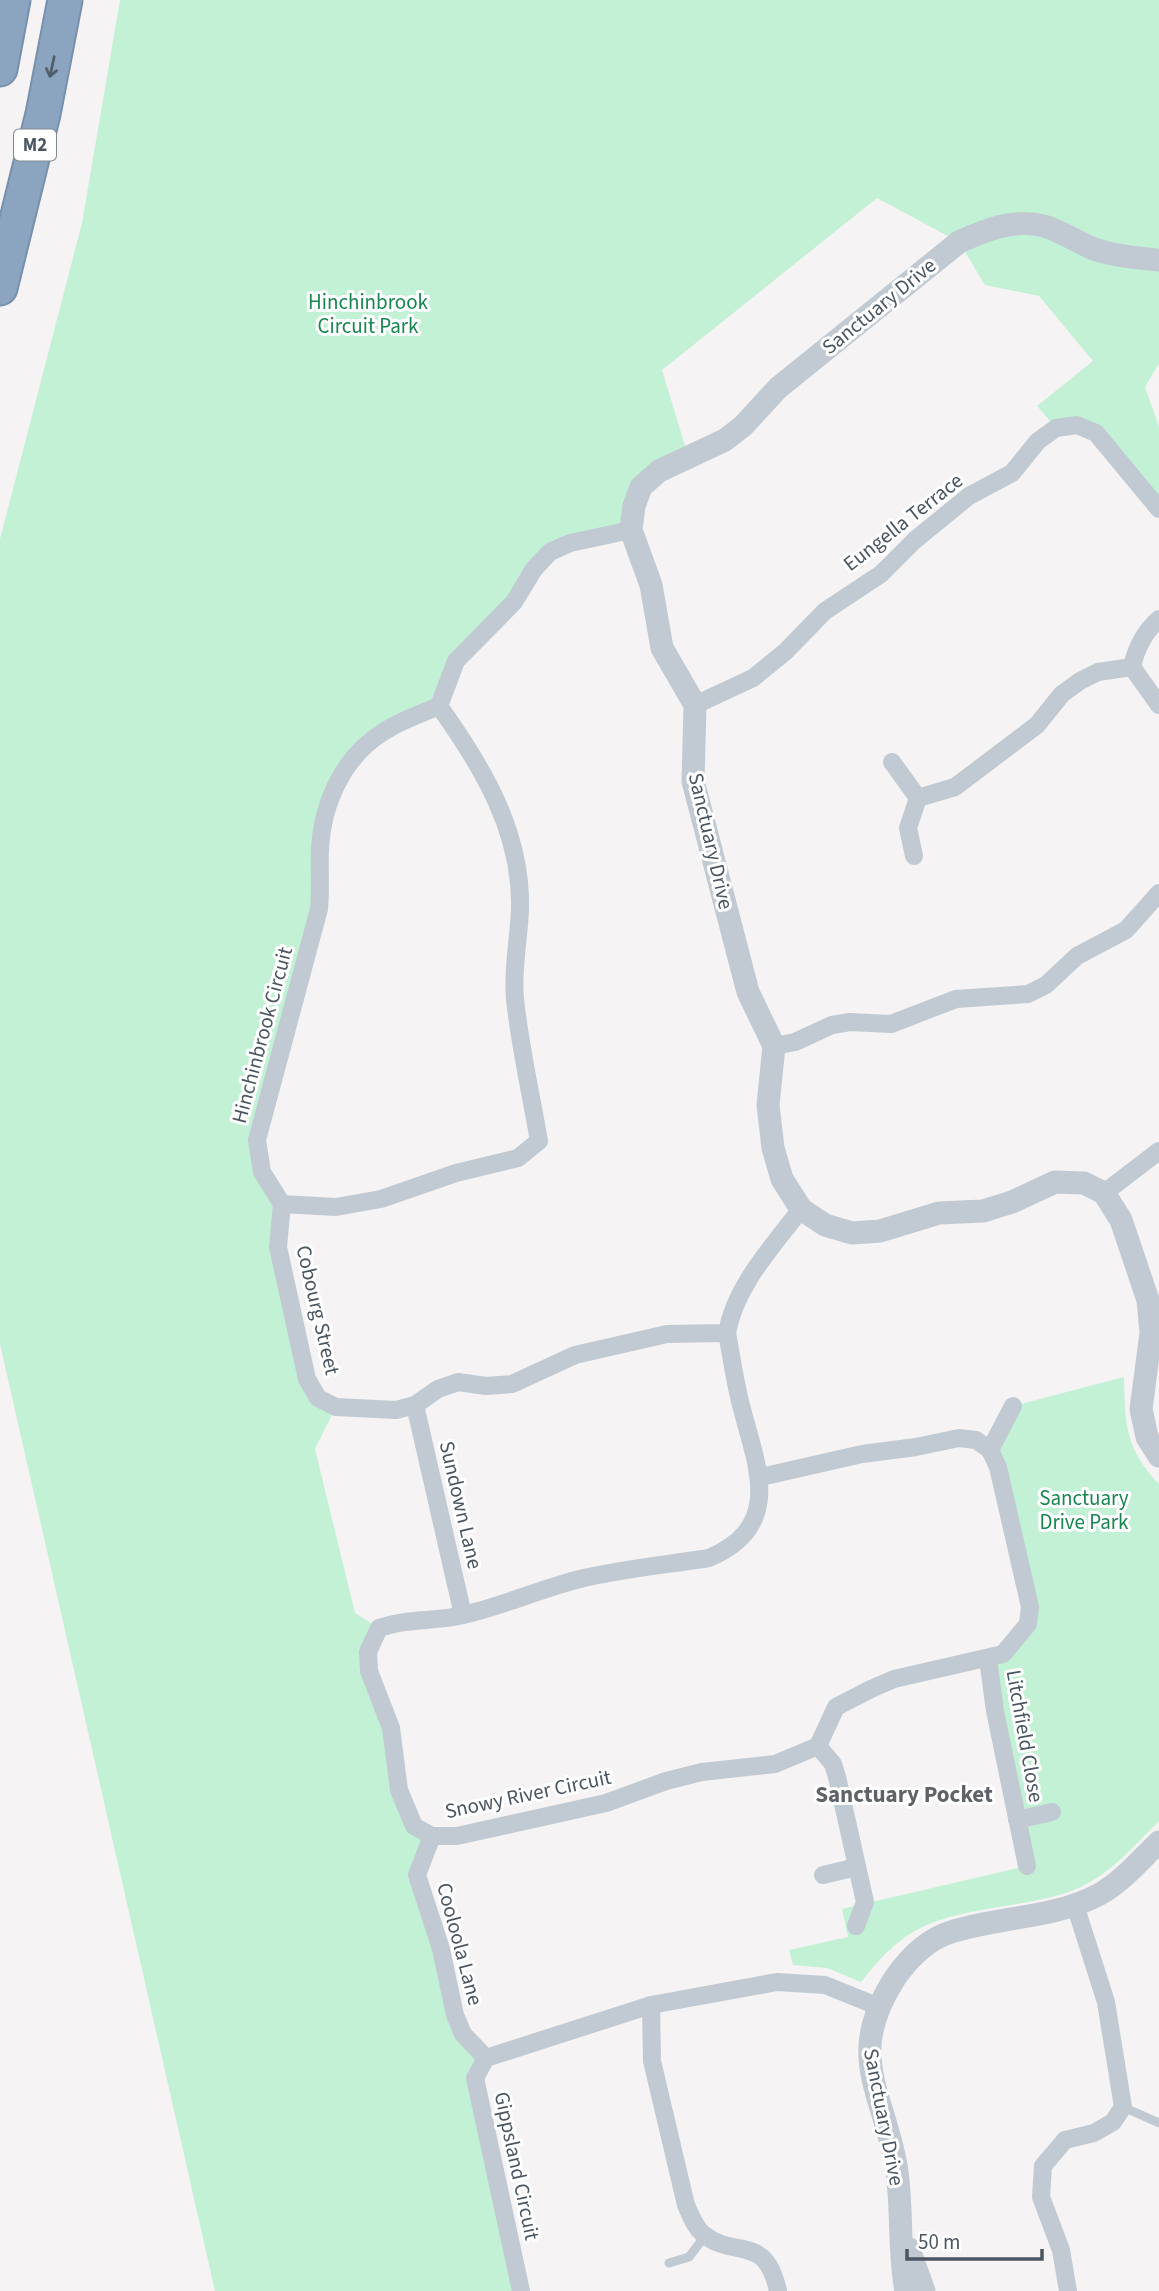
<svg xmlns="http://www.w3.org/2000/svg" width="1159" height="2291" font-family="'Source Sans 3',sans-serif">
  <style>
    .green { fill: #c3f1d5 }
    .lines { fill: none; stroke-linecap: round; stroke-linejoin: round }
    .motorway-casing { stroke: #7690ad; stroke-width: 37 }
    .service { stroke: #c1cad2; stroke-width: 9 }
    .minor { stroke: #c1cad2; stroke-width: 18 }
    .tertiary { stroke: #c1cad2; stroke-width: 23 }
    .motorway { stroke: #8ba5c1; stroke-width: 33 }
    .oneway { stroke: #505e6b }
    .labels { text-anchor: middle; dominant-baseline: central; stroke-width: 6; stroke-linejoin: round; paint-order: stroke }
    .shield { fill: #fff; stroke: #808990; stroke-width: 2 }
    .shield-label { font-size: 19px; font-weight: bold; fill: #4a5661 }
    .park-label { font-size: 21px; fill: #17864f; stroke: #fff }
    .street-label { font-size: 21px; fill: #4a5661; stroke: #fff }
    .neighbourhood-label { font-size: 23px; font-weight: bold; fill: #5f6368; stroke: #fff }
  </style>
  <rect width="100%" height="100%" fill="#f5f3f3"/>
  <g class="green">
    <polygon points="120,0 1159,0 1159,363 1145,387 1159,427 1159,509 1096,433 1056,428 1037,406 1093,361 1039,296 985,285 959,242 877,198 662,370 689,459 659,471 631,530 570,543 467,647 439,706 359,750 326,815 322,883 257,1140 279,1224 307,1379 336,1407 315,1449 355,1613 379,1628 372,1640 399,1790 432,1836 417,1875 455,2015 486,2058 478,2068 521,2291 215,2291 0,1344 0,539 82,223"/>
    <path d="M1124,1377C1125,1424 1125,1448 1159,1484V1821C1134,1846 1110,1875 1076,1889C1027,1909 961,1905 915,1931C893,1943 877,1962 861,1982L827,1968L793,1965L789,1950L848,1937L842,1909L1027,1866L988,1659L1028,1624L990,1450L1013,1406Z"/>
  </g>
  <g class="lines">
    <defs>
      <g id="motorway">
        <polyline points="0,69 13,0"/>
        <polyline points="0,288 43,114 65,0"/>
      </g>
    </defs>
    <use href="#motorway" class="motorway-casing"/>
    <g class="service">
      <polyline points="1123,2107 1159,2123"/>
      <polyline points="669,2263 689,2257 705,2236"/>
    </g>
    <g class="minor">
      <path d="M1159,619C1144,632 1136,648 1132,667L1159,705"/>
      <polyline points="695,705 753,678 785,652 825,611 881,574 915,540 969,496 1012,473 1038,441 1056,428 1077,425 1096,433 1159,509"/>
      <polyline points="892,762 918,798 908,828 914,856"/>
      <polyline points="918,798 955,787 1037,725 1062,694 1080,681 1098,672 1132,667"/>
      <polyline points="774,1046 795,1042 832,1025 850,1022 891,1024 956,999 1028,994 1046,985 1077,956 1126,930 1159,893"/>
      <polyline points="1104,1193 1159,1151"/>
      <path d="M282,1204L262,1172L257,1140L319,909C321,889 319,870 320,850C322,803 344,755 385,731C401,720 421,714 439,706L456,661L514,602L534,569L550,552L570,543L631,530"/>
      <path d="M282,1204L278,1247L307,1379L318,1398L336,1407L396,1410L415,1405L438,1389L458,1382L486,1386L512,1384L575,1355L667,1334L727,1333C735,1286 773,1246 801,1209"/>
      <path d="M282,1204L336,1207L381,1199L456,1173L518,1158L539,1141C531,1094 520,1047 515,999C512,969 519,939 520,909C522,832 482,766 439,706"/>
      <path d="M727,1333C731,1354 734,1376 739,1397C753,1459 789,1524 709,1558C665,1565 619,1569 576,1580C538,1590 502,1606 463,1615C434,1622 407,1618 379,1628L368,1652L369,1671L391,1728L399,1790L414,1826L432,1836H457L606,1803L666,1781L702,1772L775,1764L818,1746L836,1707L871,1689L894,1679L1003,1654L1028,1624L1030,1607L998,1467L990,1450L976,1440L959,1438L916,1447L862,1454L761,1477"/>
      <polyline points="415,1405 463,1615"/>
      <polyline points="990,1450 1013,1406"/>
      <polyline points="988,1659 995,1711 1027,1866"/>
      <polyline points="818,1746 833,1764 837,1777 865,1902 856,1926"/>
      <polyline points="1017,1820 1052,1812"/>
      <polyline points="432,1836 417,1875 441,1949 455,2015 463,2034 486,2058"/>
      <polyline points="823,1875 857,1867"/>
      <path d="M651,2005L652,2061L686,2205C691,2216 694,2226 703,2234C735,2260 765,2232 778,2291"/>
      <polyline points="521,2291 475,2078 486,2058 651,2005 777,1982 825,1985 877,2006"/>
      <polyline points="1068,2291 1061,2250 1041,2197 1043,2166 1065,2140 1094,2133 1113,2122 1123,2107 1106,2002 1075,1905"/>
    </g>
    <g class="tertiary">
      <path d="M1159,260C1137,258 1115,256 1094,249C1077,242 1061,231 1044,226C1015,218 985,230 959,242L778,388L743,426L725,440L659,471L641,487L634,506L631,530L651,585L662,648L695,705L693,781L748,992L774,1046L768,1105L773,1148L782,1179L801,1209L825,1225L852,1233L880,1231L939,1213L983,1211L1012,1202L1055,1182L1084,1183L1104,1193L1121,1220L1148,1300L1151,1333L1141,1409L1147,1437L1159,1456"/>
      <polyline points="909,2249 924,2291"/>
      <path d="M906,2291C898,2250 903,2206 896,2165C881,2087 846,2054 895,1978C909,1958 928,1939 951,1932C1000,1916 1054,1919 1100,1894C1123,1881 1140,1860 1159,1842"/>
    </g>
    <use href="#motorway" class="motorway"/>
  </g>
  <defs><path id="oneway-shaft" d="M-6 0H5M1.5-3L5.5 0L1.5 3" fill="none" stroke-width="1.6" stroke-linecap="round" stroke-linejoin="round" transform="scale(1.75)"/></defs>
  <use class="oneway" href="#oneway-shaft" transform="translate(52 67) rotate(102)"/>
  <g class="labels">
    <rect class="shield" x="14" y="129.5" width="42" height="31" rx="5"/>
    <g class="shield-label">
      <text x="35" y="145">M2</text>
    </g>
    <g class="park-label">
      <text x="368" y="302">Hinchinbrook<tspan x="368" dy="24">Circuit Park</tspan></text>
      <text x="1084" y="1498">Sanctuary<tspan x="1084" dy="24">Drive Park</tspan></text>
    </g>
    <g class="street-label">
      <text transform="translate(879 306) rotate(-39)">Sanctuary Drive</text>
      <text transform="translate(903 522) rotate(-38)">Eungella Terrace</text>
      <text transform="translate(711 841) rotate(77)">Sanctuary Drive</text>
      <text transform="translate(262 1035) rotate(-75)">Hinchinbrook Circuit</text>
      <text transform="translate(318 1310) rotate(77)">Cobourg Street</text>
      <text transform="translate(461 1505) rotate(77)">Sundown Lane</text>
      <text transform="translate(1025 1736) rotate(80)">Litchfield Close</text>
      <text transform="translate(528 1794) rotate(-12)">Snowy River Circuit</text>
      <text transform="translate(460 1944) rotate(75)">Cooloola Lane</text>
      <text transform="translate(884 2117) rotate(79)">Sanctuary Drive</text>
      <text transform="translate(517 2166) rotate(78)">Gippsland Circuit</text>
    </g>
    <g class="neighbourhood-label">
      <text x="904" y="1794">Sanctuary Pocket</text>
    </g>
  </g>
  <path d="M907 2249v10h135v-10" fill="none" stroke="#4a5661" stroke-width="3.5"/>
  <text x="918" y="2249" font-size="21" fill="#4a5661" stroke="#ffffff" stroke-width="5" paint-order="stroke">50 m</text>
</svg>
